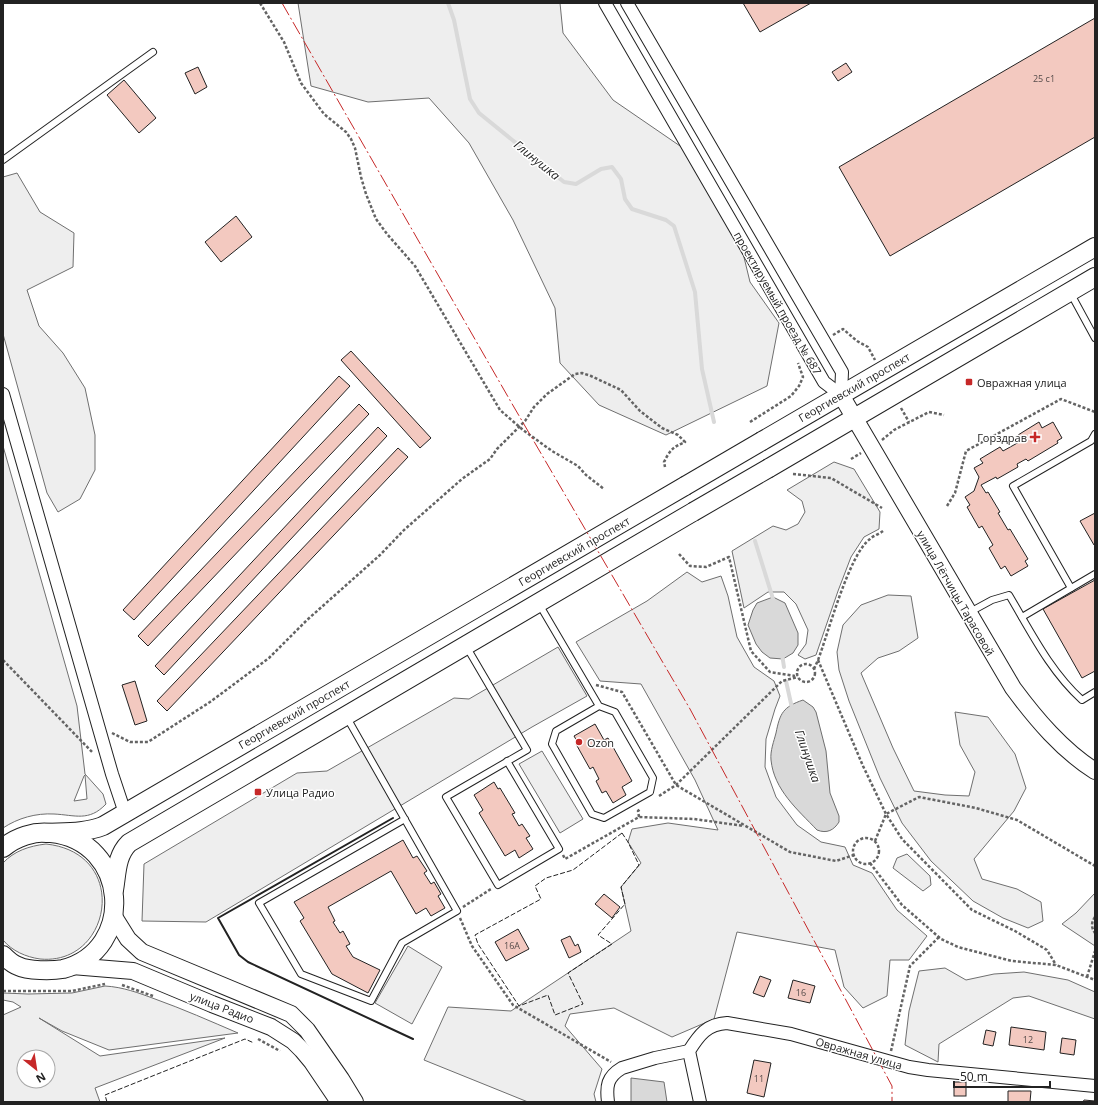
<svg xmlns="http://www.w3.org/2000/svg" width="1098" height="1105" font-family="'Open Sans',sans-serif">
  <style>
    .green { fill: #eee; stroke: #6f6f6f; fill-rule: evenodd }
    .water { fill: #d9d9d9; stroke: #6f6f6f }
    .lines { fill: none; stroke-linecap: round; stroke-linejoin: round }
    .stream { stroke: #d9d9d9; stroke-width: 4 }
    .building { fill: #f3c9c0; stroke: #222 }
    .service-casing { stroke: #222; stroke-width: 8 }
    .minor-casing { stroke: #222; stroke-width: 14 }
    .secondary-casing { stroke: #222; stroke-width: 18 }
    .primary-casing { stroke: #222; stroke-width: 20 }
    .path { stroke: #646464; stroke-width: 2.5; stroke-dasharray: 3 2; stroke-linecap: butt }
    .service { stroke: #fff; stroke-width: 6 }
    .minor { stroke: #fff; stroke-width: 12 }
    .secondary { stroke: #fff; stroke-width: 16 }
    .primary { stroke: #fff; stroke-width: 18 }
    .primary-bridge-casing { stroke: #222; stroke-width: 20; stroke-linecap: butt }
    .primary-bridge { stroke: #fff; stroke-width: 18 }
    .fence { stroke: #222; stroke-width: 1; stroke-dasharray: 5 2; stroke-linecap: butt }
    .wall { stroke: #222; stroke-width: 2 }
    .power { stroke: #c62828; stroke-width: 1; stroke-dasharray: 14 3 2 3; stroke-linecap: butt }
    .poi-dot { fill: #c62828; stroke: #fff; stroke-width: 1.5 }
    .labels { text-anchor: middle; dominant-baseline: central; stroke-width: 3; stroke-linejoin: round; paint-order: stroke }
    .number-label { font-size: 9px; fill: #564c4a }
    .street-label { font-size: 11px; fill: #222; stroke: #fff }
    .poi-label { font-size: 11px; fill: #222; stroke: #fff; text-anchor: start }
    .water-label { font-size: 12px; font-style: italic; fill: #222; stroke: #fff }
  </style>
  <rect width="100%" height="100%" fill="#fff"/>
  <g class="green">
    <polygon points="298,3 560,3 563,33 613,100 683,148 742,249 750,282 779,323 767,386 666,435 599,405 560,363 555,308 513,220 469,143 429,98 368,102 311,86"/>
    <polygon points="17,173 40,212 74,233 73,267 27,290 39,326 63,353 85,388 95,435 95,470 80,499 58,512 47,493 3,334 3,177"/>
    <path d="M3,446L77,706L85,774L103,794L106,804C89,822 75,815 54,814C36,813 18,818 3,828ZM85,775L87,799L74,801L84,776Z"/>
    <polygon points="834,462 854,469 880,512 879,529 864,537 851,557 838,591 816,655 805,659 798,655 806,644 808,630 796,604 784,592 768,592 744,608 732,551 773,526 786,530 798,524 805,512 802,501 787,490"/>
    <polygon points="687,572 702,582 721,576 728,596 737,637 754,667 774,681 780,696 775,709 766,739 765,767 776,797 797,825 821,842 845,847 853,865 872,873 897,910 927,936 909,960 890,960 887,996 863,1008 844,987 835,950 737,932 714,1019 672,1037 614,1008 570,1014 565,1026 602,1069 594,1094 596,1102 528,1102 424,1060 448,1007 511,1011 631,931 621,887 641,863 628,842 632,829 668,823 718,830 695,780 641,684 600,681 576,642 647,601"/>
    <polygon points="888,595 911,596 918,638 899,651 878,658 861,673 893,748 914,791 945,795 969,796 975,772 960,745 955,712 988,717 1015,754 1026,788 1014,811 974,859 982,879 1017,889 1041,902 1043,921 1028,928 1003,918 973,901 931,861 902,823 880,778 849,701 839,670 837,652 843,625 861,605"/>
    <polygon points="558,647 587,696 532,727 206,922 142,921 144,864 297,773 327,771 454,698 469,699"/>
    <polygon points="542,751 583,819 560,833 519,764"/>
    <path d="M46,844C131,853 112,966 40,959C26,957 12,951 3,940V863C14,851 29,846 46,844Z"/>
    <polygon points="907,854 930,876 931,885 923,891 893,868 897,858"/>
    <polygon points="1095,893 1095,946 1062,924 1076,913"/>
    <polygon points="408,946 442,967 412,1024 375,1003"/>
    <polygon points="945,968 966,980 994,974 1024,972 1068,980 1095,992 1095,1019 1029,996 1013,998 939,1044 938,1062 905,1045 909,1011 919,971"/>
    <path d="M105,986C123,987 139,993 155,999C183,1009 210,1021 238,1033L109,1050L62,1031L39,1018L100,1056L225,1038L95,1088L100,1102H3V1015L21,1007L13,1002L3,1000V993L28,994L72,993ZM24,1057H48V1081H24Z"/>
  </g>
  <g class="water">
    <polygon points="773,597 785,603 798,633 798,645 793,653 783,659 770,658 762,652 756,644 748,625 753,610 757,603"/>
    <path d="M803,700L813,707L816,712L826,751L830,793L839,816V822C834,830 827,834 817,830C798,810 774,790 771,760C770,751 774,741 776,733C780,713 783,707 803,700Z"/>
    <polygon points="631,1078 664,1082 667,1102 631,1102"/>
  </g>
  <g class="lines">
    <g class="stream">
      <polyline points="448,3 454,20 470,99 479,113 564,182 576,184 601,169 612,167 621,179 625,199 632,209 666,220 674,226 695,292 702,369 714,422"/>
      <polyline points="755,541 774,602"/>
      <polyline points="782,654 784,667"/>
      <polyline points="786,681 792,708"/>
    </g>
  </g>
  <g class="building">
    <polygon points="743,3 811,3 760,32"/>
    <polygon points="1095,18 1095,137 890,256 839,167"/>
    <polygon points="846,63 852,72 838,81 832,72"/>
    <polygon points="198,67 207,87 195,94 185,73"/>
    <polygon points="124,80 156,118 139,133 107,95"/>
    <polygon points="236,216 252,237 221,262 205,242"/>
    <polygon points="351,351 431,438 420,448 341,360"/>
    <polygon points="339,376 350,386 134,620 123,610"/>
    <polygon points="359,404 369,414 148,646 138,636"/>
    <polygon points="1039,422 1042,428 1053,422 1062,438 1057,441 1058,443 1028,461 1026,459 1017,464 1018,467 997,479 996,477 981,485 986,493 988,492 1000,512 998,513 1008,530 1010,529 1028,559 1025,561 1028,566 1011,576 1005,566 1001,569 989,548 993,545 982,526 979,528 967,507 970,505 965,497 974,491 979,477 974,468 983,463 980,459 1000,447 1003,451 1021,441 1018,435"/>
    <polygon points="378,427 387,436 164,675 155,666"/>
    <polygon points="398,448 408,457 167,711 157,701"/>
    <polygon points="1095,513 1095,544 1094,545 1080,521"/>
    <polygon points="1095,580 1095,671 1082,678 1043,609"/>
    <polygon points="135,681 147,721 135,725 122,685"/>
    <polygon points="595,724 604,740 608,738 632,781 622,787 626,795 613,803 606,791 602,793 596,781 599,779 593,767 590,769 576,744 578,743 574,736"/>
    <polygon points="494,782 498,789 500,788 515,813 512,814 519,826 522,824 530,836 526,838 533,849 519,858 515,850 505,856 479,813 483,810 474,795"/>
    <polygon points="403,840 413,858 417,856 427,871 424,873 431,884 434,882 441,894 438,896 445,908 431,916 426,908 416,914 391,871 328,907 335,921 333,922 340,933 343,931 350,944 346,946 353,957 380,970 368,993 332,974 300,921 304,918 294,902"/>
    <polygon points="604,894 620,907 612,918 595,904"/>
    <polygon points="518,929 529,949 506,961 495,942"/>
    <polygon points="570,936 575,946 578,944 581,952 569,958 561,940"/>
    <polygon points="760,976 771,980 764,997 753,993"/>
    <polygon points="793,980 815,986 810,1003 788,998"/>
    <polygon points="1011,1027 1046,1032 1044,1050 1009,1045"/>
    <polygon points="986,1030 996,1032 993,1046 983,1044"/>
    <polygon points="1062,1038 1076,1040 1074,1055 1060,1053"/>
    <polygon points="754,1060 771,1063 764,1097 747,1093"/>
    <rect x="954" y="1082" width="12" height="14"/>
    <polygon points="1008,1091 1031,1091 1030,1102 1008,1102"/>
    <polygon points="1084,1100 1095,1101 1095,1102 1083,1102"/>
  </g>
  <g class="lines">
    <defs>
      <g id="service">
        <polyline points="3,160 153,52"/>
        <polyline points="1071,294 1095,338"/>
        <polyline points="1071,588 1013,486 1091,441 1095,434"/>
        <polyline points="539,604 599,706 615,712 653,778 650,792 604,818 592,814 552,744 556,731 599,706"/>
        <path d="M970,612L992,600L1009,595C1031,632 1050,671 1082,700L1095,692"/>
        <polyline points="1022,617 1095,574"/>
        <polyline points="466,646 527,750 446,797 498,885 559,849 507,761"/>
        <polyline points="346,716 457,911 402,943 371,1001 301,974 259,903 405,819"/>
      </g>
      <g id="minor">
        <polyline points="605,3 824,382 841,395"/>
        <polyline points="627,3 842,372 841,395"/>
        <polyline points="3,394 112,774 125,813"/>
        <path d="M608,1102C606,1086 607,1077 622,1068L655,1058L689,1051"/>
        <path d="M700,1102L689,1051C699,1035 707,1024 727,1023L791,1034L909,1067L928,1070L1095,1086"/>
      </g>
      <g id="secondary">
        <path d="M841,395L1013,688C1036,719 1062,750 1095,771"/>
        <polyline points="113,915 128,939 142,952 291,1014 307,1030 341,1079 355,1102"/>
        <polyline points="72,966 133,971 212,1004 271,1027 293,1041 302,1050 312,1062 339,1102"/>
      </g>
      <g id="primary">
        <polyline points="762,441 1095,247"/>
        <polyline points="769,468 1095,277"/>
        <path d="M46,833C65,832 85,833 103,826L685,486"/>
        <path d="M3,848C16,837 34,831 51,833C129,841 137,950 63,969C52,971 28,971 18,966C12,964 7,959 3,955"/>
        <path d="M114,890C117,873 116,856 129,843L693,512"/>
      </g>
    </defs>
    <use href="#service" class="service-casing"/>
    <use href="#minor" class="minor-casing"/>
    <use href="#secondary" class="secondary-casing"/>
    <use href="#primary" class="primary-casing"/>
    <g class="path">
      <polyline points="260,3 284,42 301,83 324,114 346,132 351,139 355,148 361,177 366,194 376,219 387,234 415,266 500,410 523,430 552,451 578,466 586,475 604,489"/>
      <polyline points="833,335 843,329 857,341 868,347 875,360"/>
      <polyline points="901,408 909,422"/>
      <polyline points="750,422 791,396 799,386 803,377 798,363"/>
      <polyline points="882,440 894,430 929,412 944,415"/>
      <polyline points="851,459 861,453"/>
      <polyline points="793,474 831,478 882,508"/>
      <polyline points="947,506 955,493 966,451 1061,399 1095,412"/>
      <polyline points="679,554 690,566 706,567 729,557 751,651 770,672 795,676"/>
      <polyline points="3,660 93,753"/>
      <polyline points="818,660 863,766 886,814 902,839 972,910 1015,931 1047,950 1056,965"/>
      <circle cx="806" cy="673" r="9"/>
      <path d="M814,669L818,660C828,634 849,554 870,539C873,536 879,534 883,531"/>
      <polyline points="596,685 622,692 676,785 790,852 836,861 854,855"/>
      <path d="M112,733L130,742H148L210,702L269,658L307,620L380,555L404,530L462,479L490,459L497,449L525,421L534,407L547,394L575,374L582,373L591,376L621,390L640,411L662,428L678,435L685,442C673,447 670,450 664,462L665,467"/>
      <polyline points="659,796 676,785 782,681 798,677"/>
      <polyline points="639,817 638,811 640,809"/>
      <circle cx="866" cy="851" r="13"/>
      <polyline points="875,841 886,814 919,797 976,808 1017,820 1095,866"/>
      <polyline points="563,855 565,859 639,817 694,819 744,826"/>
      <polyline points="870,863 902,905 941,939 958,947 1012,961 1056,965 1095,980"/>
      <polyline points="463,907 491,889"/>
      <path d="M1095,917C1091,923 1091,927 1095,933"/>
      <polyline points="460,918 472,946 513,1005 611,1062"/>
      <polyline points="1087,977 1095,951"/>
      <polyline points="122,985 153,996"/>
      <polyline points="3,991 72,991 105,984"/>
      <polyline points="258,1039 280,1051"/>
      <polyline points="891,1051 910,966 939,937"/>
    </g>
    <use href="#service" class="service"/>
    <use href="#minor" class="minor"/>
    <use href="#secondary" class="secondary"/>
    <use href="#primary" class="primary"/>
    <defs>
      <g id="primary-bridge">
        <polyline points="685,486 762,441"/>
        <polyline points="693,512 769,468"/>
      </g>
    </defs>
    <use href="#primary-bridge" class="primary-bridge-casing"/>
    <use href="#primary-bridge" class="primary-bridge"/>
    <g class="fence">
      <polygon points="622,833 628,842 639,865 621,887 625,904 598,935 612,944 568,973 583,1004 555,1015 548,995 519,1006 478,944 475,935 541,899 535,886 546,878 573,870"/>
      <polyline points="107,1102 105,1095 245,1039 254,1043"/>
    </g>
    <polyline class="wall" points="393,818 218,918 239,955 248,962 413,1039"/>
    <polyline class="power" points="282,3 511,402 690,709 892,1086 892,1102"/>
  </g>
  <g class="poi-dot">
    <rect x="965" y="378" width="8" height="8" rx="2"/>
    <path d="M1033 431h4v4h4v4h-4v4h-4v-4h-4v-4h4z"/>
    <circle cx="579" cy="742" r="4"/>
    <rect x="254" y="788" width="8" height="8" rx="2"/>
  </g>
  <g class="labels">
    <g class="number-label">
      <text x="1044" y="78">25 с1</text>
      <text x="512" y="945">16А</text>
      <text x="801" y="992">16</text>
      <text x="1028" y="1039">12</text>
      <text x="759" y="1078">11</text>
    </g>
    <g class="street-label">
      <text transform="translate(778 303) rotate(60)">проектируемый проезд № 687</text>
      <text transform="translate(854 387) rotate(-30)">Георгиевский проспект</text>
      <text transform="translate(574 551) rotate(-30)">Георгиевский проспект</text>
      <text transform="translate(956 593) rotate(60)">улица Лётчицы Тарасовой</text>
      <text transform="translate(294 714) rotate(-30)">Георгиевский проспект</text>
      <text transform="translate(222 1007) rotate(21)">улица Радио</text>
      <text transform="translate(859 1053) rotate(16)">Овражная улица</text>
    </g>
    <g class="poi-label">
      <text x="977" y="382">Овражная улица</text>
      <text x="1027" y="437" text-anchor="end">Горздрав</text>
      <text x="587" y="742">Ozon</text>
      <text x="266" y="792">Улица Радио</text>
    </g>
    <g class="water-label">
      <text transform="translate(537 160) rotate(39)">Глинушка</text>
      <text transform="translate(808 756) rotate(71)">Глинушка</text>
    </g>
  </g>
  <rect width="1098" height="1105" fill="none" stroke="#222222" stroke-width="8"/>
  <g transform="translate(36 1069) rotate(150)"><circle r="19" fill="#ffffff" stroke="#a7a7a7"/>
  <path d="M0-3L7 15L0 10L-7 15Z" fill="#c62828"/>
  <text y="-6" font-size="11" font-weight="bold" text-anchor="middle" fill="#222222">N</text>
  </g>
  <path d="M954 1081v6h96v-6" fill="none" stroke="#222222" stroke-width="2"/>
  <text x="960" y="1081" font-size="12" fill="#222222" stroke="#ffffff" stroke-width="3" paint-order="stroke">50 m</text>
</svg>
